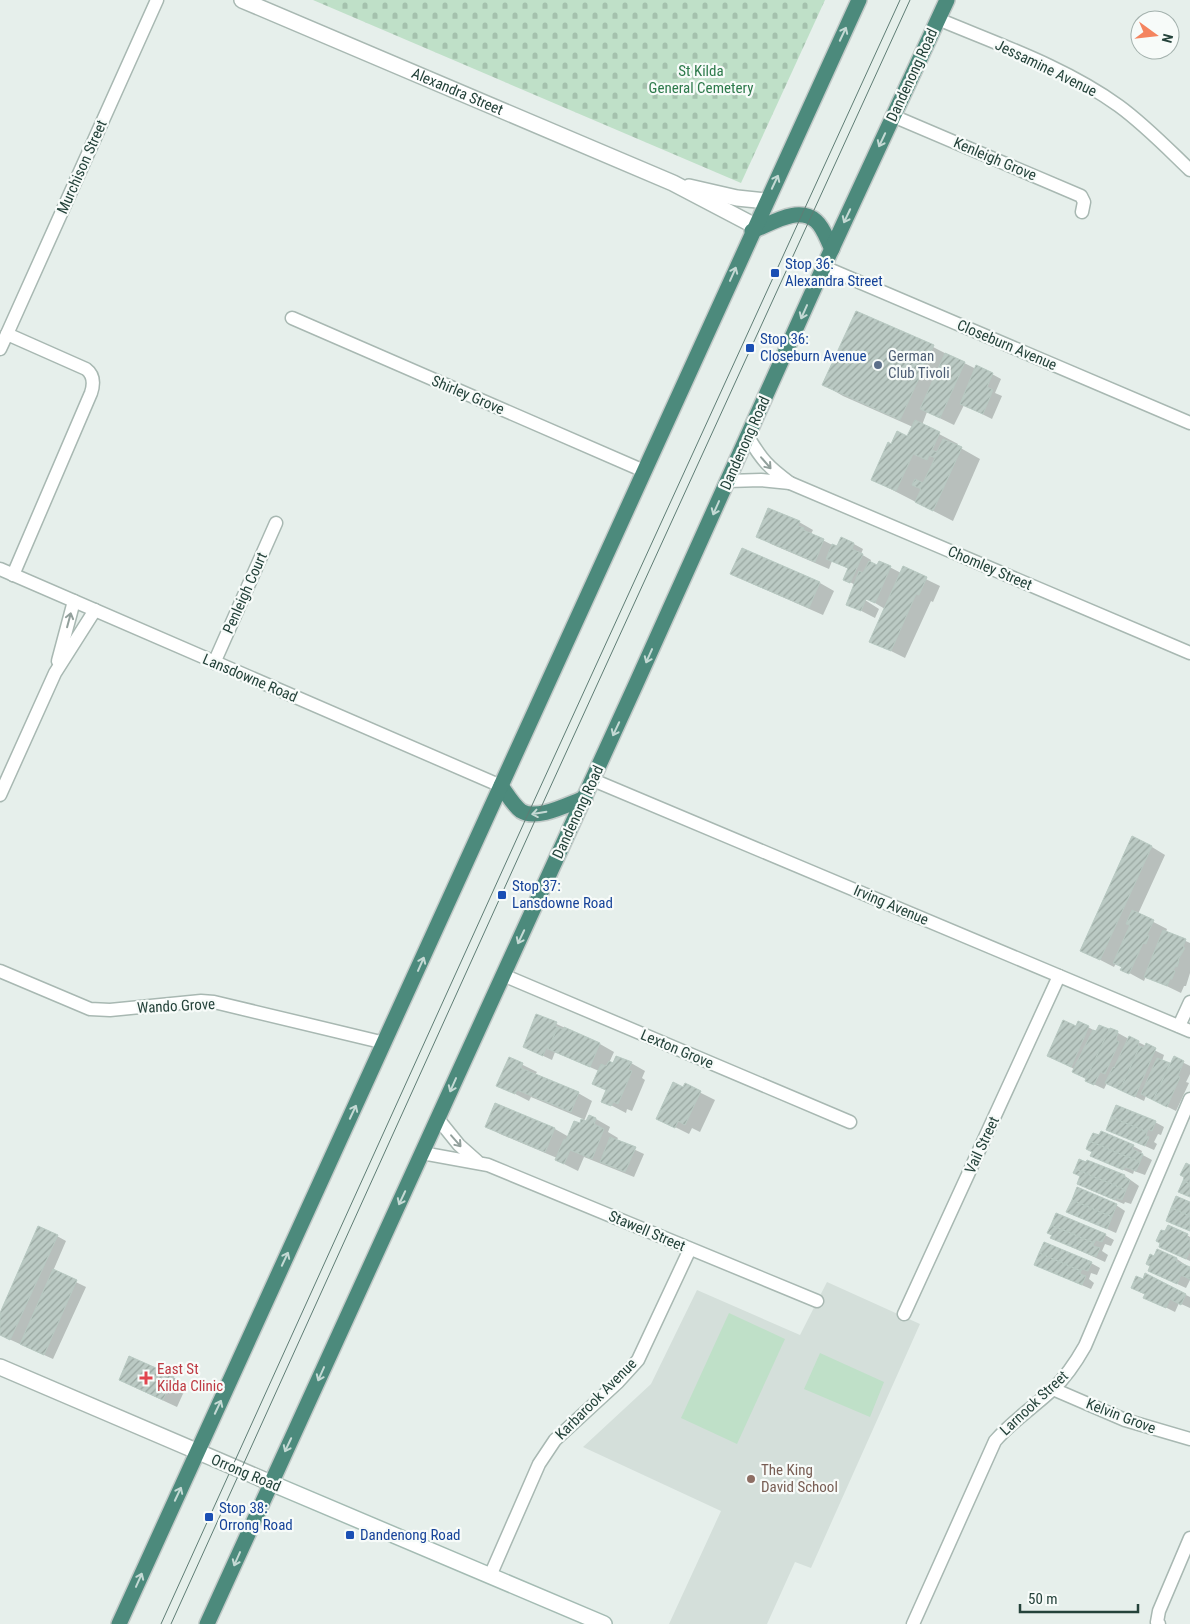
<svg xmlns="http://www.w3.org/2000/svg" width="1190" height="1624" font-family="'Roboto Condensed',sans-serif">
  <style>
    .built { fill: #d4dfda }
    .cemetery { fill: url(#cemetery-stones) }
    .pitch { fill: #bfe0c8 }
    .shadow { fill: #0003 }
    .building { fill: url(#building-hatch); stroke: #b8c9c2 }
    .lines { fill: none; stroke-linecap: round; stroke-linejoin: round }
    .minor-casing { stroke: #a8b8b2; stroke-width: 15 }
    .tertiary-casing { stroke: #a8b8b2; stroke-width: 18 }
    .secondary-casing { stroke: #a4bbb3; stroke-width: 18 }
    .trunk-casing { stroke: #c2cac8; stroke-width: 18 }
    .minor { stroke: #fff; stroke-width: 12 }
    .tertiary { stroke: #fff; stroke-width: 15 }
    .secondary { stroke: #fff; stroke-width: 15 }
    .trunk { stroke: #4c8a7c; stroke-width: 15 }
    .tram { stroke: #5f7d75; stroke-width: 1 }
    .oneway { stroke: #c4d9d4 }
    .oneway2 { stroke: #92a09c }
    .transit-dot { fill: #1a4fb4; stroke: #f7fbf9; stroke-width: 2 }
    .service-dot { fill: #5c6f8a; stroke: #f7fbf9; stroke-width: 2 }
    .health-dot { fill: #e0444e; stroke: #f7fbf9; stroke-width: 2 }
    .education-dot { fill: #8d6e63; stroke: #f7fbf9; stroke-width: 2 }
    .labels { text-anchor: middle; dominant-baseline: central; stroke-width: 4.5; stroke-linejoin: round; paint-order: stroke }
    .street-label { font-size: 15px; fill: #24423a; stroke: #f7fbf9 }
    .park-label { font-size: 15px; fill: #2d7a4b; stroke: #f7fbf9 }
    .transit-label { font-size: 15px; fill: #164399; stroke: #f7fbf9; text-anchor: start }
    .service-label { font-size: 15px; fill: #4e5e75; stroke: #f7fbf9; text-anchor: start }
    .health-label { font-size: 15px; fill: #be3a42; stroke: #f7fbf9; text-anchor: start }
    .education-label { font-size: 15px; fill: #785e54; stroke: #f7fbf9; text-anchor: start }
  </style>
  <defs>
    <pattern id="cemetery-stones" width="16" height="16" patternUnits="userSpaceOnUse" patternTransform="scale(1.25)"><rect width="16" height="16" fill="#bfe0c8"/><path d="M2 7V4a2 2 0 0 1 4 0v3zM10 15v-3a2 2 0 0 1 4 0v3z" fill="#a4c1ad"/></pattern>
    <pattern id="building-hatch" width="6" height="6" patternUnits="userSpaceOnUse" patternTransform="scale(1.25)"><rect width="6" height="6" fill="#bbcac4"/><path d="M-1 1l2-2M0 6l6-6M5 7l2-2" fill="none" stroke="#98a6a0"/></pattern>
  </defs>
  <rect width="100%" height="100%" fill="#e6efeb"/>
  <polygon class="built" points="827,1282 920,1324 811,1568 795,1562 767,1624 669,1624 721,1511 583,1447 651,1384 697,1290 800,1335"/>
  <polygon class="cemetery" points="313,0 825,0 741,183"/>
  <g class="pitch">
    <polygon points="729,1313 785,1339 737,1444 681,1418"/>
    <polygon points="820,1353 884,1382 870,1417 804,1389"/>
  </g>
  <g class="shadow">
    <polygon points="933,347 976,369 992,374 1001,379 995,393 1002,396 992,419 964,405 954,425 927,412 922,425 958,444 957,446 980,459 953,521 873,480 892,445 908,438 913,427 843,396 824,385"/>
    <polygon points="799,522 813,530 811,534 838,548 842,539 854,544 863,549 861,554 871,560 870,563 878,567 880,562 901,573 903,568 940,586 933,602 931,601 905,658 871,641 885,609 865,597 865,600 879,609 875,618 848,604 855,585 845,579 849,569 832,561 829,569 771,544 758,536"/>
    <polygon points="742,550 820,583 834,591 823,615 746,581 732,573"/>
    <polygon points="1152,847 1165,855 1138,914 1167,929 1166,932 1190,943 1190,973 1186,986 1184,986 1181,993 1146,976 1144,981 1122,969 1123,967 1116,963 1114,967 1081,950"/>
    <polygon points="537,1015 600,1044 614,1052 609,1063 614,1065 631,1063 645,1071 642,1078 645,1080 632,1111 627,1109 626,1113 603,1101 607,1091 594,1083 599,1071 555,1052 552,1060 524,1047"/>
    <polygon points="1079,1022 1097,1032 1100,1026 1118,1033 1127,1038 1128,1041 1130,1038 1164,1055 1162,1061 1171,1065 1174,1058 1190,1066 1190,1074 1186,1082 1189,1083 1176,1111 1146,1096 1144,1101 1107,1083 1104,1089 1087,1081 1088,1079 1074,1069 1048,1055 1077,1028"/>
    <polygon points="509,1058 537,1072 535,1075 578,1093 592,1101 584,1121 587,1123 590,1117 596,1119 610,1127 608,1132 618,1138 616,1141 644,1154 634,1177 584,1157 578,1171 556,1160 557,1158 500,1134 487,1126 496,1104 555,1129 569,1137 580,1125 583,1119 531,1097 529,1101 498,1085"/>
    <polygon points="685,1085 715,1100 700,1132 692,1128 689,1134 657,1118"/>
    <polygon points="1155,1122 1164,1127 1161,1135 1158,1134 1154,1142 1157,1144 1154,1150 1107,1129"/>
    <polygon points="1100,1137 1133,1146 1142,1151 1141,1154 1152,1160 1145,1175 1134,1171 1133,1174 1092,1156"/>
    <polygon points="1088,1161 1125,1176 1139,1186 1131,1204 1125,1202 1124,1204 1088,1189"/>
    <polygon points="1116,1205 1125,1211 1116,1233 1068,1212"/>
    <polygon points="1105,1235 1114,1240 1111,1246 1105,1244 1102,1251 1108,1255 1105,1262 1052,1238"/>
    <polygon points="1187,1235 1190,1237 1190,1261 1160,1247"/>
    <polygon points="57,1236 66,1241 53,1271 86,1287 53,1359 0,1335 0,1316"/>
    <polygon points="1158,1251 1177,1259 1190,1268 1190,1280 1186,1288 1149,1271"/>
    <polygon points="1091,1263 1100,1268 1097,1275 1091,1273 1089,1279 1094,1283 1091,1289 1035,1265"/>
    <polygon points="1132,1288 1186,1295 1190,1297 1190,1308 1179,1303 1175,1312 1145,1297 1146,1295"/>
    <polygon points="173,1377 187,1385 177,1407 134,1387 120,1379"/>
  </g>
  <g class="building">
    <polygon points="856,311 934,345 900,420 822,385"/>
    <polygon points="945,353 965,362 940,418 920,409"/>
    <polygon points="976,365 993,373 987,387 993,390 983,414 960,404"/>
    <polygon points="915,420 940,432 932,450 937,452 943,439 962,447 933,511 915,502 921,489 912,485 915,479 923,483 935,458 929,455 927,460 913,454 896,491 871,480 888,442 891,444 897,431 907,436"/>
    <polygon points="768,508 800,521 798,526 804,528 803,530 824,539 815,562 756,537"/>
    <polygon points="841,537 854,543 852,549 863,554 850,583 843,580 848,568 826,559 832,544 837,546"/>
    <polygon points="742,548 820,582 809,608 730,574"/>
    <polygon points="869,561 877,565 879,561 891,566 875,603 866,599 861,611 846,605 859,571 863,573"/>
    <polygon points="903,566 927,577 919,595 916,594 891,651 869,642"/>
    <polygon points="1132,836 1152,846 1100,960 1080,951"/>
    <polygon points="1132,910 1154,920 1147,935 1149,936 1146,944 1143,943 1129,974 1120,970 1122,967 1113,963 1130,925 1126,924"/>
    <polygon points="1163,930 1186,939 1183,947 1185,948 1178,960 1179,961 1177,967 1176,966 1173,970 1175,971 1172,979 1170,979 1167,986 1144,977"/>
    <polygon points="536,1014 557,1022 555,1026 558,1027 548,1049 546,1048 543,1056 523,1047"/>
    <polygon points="1063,1020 1076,1026 1078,1021 1089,1026 1071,1067 1047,1056"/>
    <polygon points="1099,1025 1109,1029 1087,1079 1072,1072 1093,1030 1096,1031"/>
    <polygon points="558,1027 563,1029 564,1027 600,1043 590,1067 548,1049"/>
    <polygon points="1110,1028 1118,1031 1116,1040 1119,1042 1105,1074 1100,1072 1094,1085 1085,1081"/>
    <polygon points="1129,1036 1139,1041 1138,1045 1140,1046 1120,1090 1105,1083 1113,1067 1114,1068"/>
    <polygon points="1146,1043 1156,1048 1135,1097 1120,1090 1140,1046 1144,1048"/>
    <polygon points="616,1056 632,1062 628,1070 632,1071 618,1104 613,1102 611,1106 601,1102 606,1090 592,1084 601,1064 606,1066 609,1061 613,1063"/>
    <polygon points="1174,1056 1184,1061 1178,1076 1180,1077 1167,1107 1153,1100"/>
    <polygon points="509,1057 523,1063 521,1068 579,1092 571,1112 517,1090 515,1094 496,1086"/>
    <polygon points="1157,1058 1170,1063 1153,1100 1141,1094"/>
    <polygon points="673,1082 683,1087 685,1083 701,1091 685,1125 678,1121 675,1128 656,1119"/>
    <polygon points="495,1103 555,1128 545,1152 485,1127"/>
    <polygon points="1116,1105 1156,1121 1152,1131 1148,1129 1147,1132 1111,1117"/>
    <polygon points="589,1115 596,1118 594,1124 604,1129 592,1159 570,1150 564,1164 555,1160 564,1139 566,1140 574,1121 580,1123 581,1119 586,1121"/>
    <polygon points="1111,1117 1147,1132 1146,1136 1149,1137 1145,1146 1106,1130"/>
    <polygon points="1101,1131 1134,1145 1132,1149 1143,1154 1140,1162 1089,1141 1093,1133 1099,1135"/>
    <polygon points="610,1137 636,1147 625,1172 600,1162"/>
    <polygon points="1089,1141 1140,1162 1136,1171 1125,1167 1123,1170 1090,1156 1092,1152 1086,1149"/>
    <polygon points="1079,1159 1086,1162 1087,1160 1125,1175 1124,1177 1130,1180 1126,1190 1075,1169"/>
    <polygon points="1186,1163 1190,1165 1190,1184 1183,1181 1184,1177 1180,1175"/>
    <polygon points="1075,1169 1126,1190 1122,1200 1116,1198 1115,1200 1077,1184 1080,1176 1073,1173"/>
    <polygon points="1183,1181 1190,1184 1190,1197 1178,1192"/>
    <polygon points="1077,1187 1117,1204 1112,1217 1072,1200"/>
    <polygon points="1176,1196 1190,1202 1190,1216 1171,1208"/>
    <polygon points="1072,1200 1112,1217 1107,1229 1066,1212"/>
    <polygon points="1171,1208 1190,1216 1190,1231 1166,1221"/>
    <polygon points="1056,1213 1106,1234 1102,1242 1096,1240 1094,1243 1051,1225"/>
    <polygon points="1051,1225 1094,1243 1093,1246 1100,1248 1096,1257 1050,1238 1052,1235 1047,1233"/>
    <polygon points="1168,1225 1188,1234 1187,1237 1190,1239 1190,1251 1186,1259 1159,1247 1160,1243 1156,1241 1161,1230 1165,1231"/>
    <polygon points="38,1226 58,1235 10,1340 0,1335 0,1313"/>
    <polygon points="1044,1242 1092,1262 1088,1271 1082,1269 1081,1271 1039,1253"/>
    <polygon points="1157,1249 1177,1258 1176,1261 1190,1267 1190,1279 1181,1275 1177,1284 1148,1271 1150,1266 1146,1264 1150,1254 1154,1256"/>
    <polygon points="1039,1253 1081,1271 1080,1274 1086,1276 1082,1285 1034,1265"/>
    <polygon points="53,1269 77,1280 44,1355 20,1344"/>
    <polygon points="1145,1273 1186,1294 1181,1305 1170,1299 1166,1308 1143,1298 1145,1294 1131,1288 1136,1276 1143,1279"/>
    <polygon points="129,1356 174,1376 163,1400 119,1380"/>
  </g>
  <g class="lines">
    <defs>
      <g id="minor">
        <path d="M938,19C1000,45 1065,67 1119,106C1145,125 1167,148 1190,170"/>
        <polyline points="893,116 1081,196 1084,202 1082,212"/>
        <polyline points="824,267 1190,423"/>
        <polyline points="292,318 644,471"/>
        <polyline points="0,349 7,334"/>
        <path d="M748,437C762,460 768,467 790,483L1190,653"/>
        <polyline points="728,481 761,480 790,483"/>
        <polyline points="0,569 501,786"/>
        <path d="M13,575L91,393C94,384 94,375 86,369L7,334L157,0"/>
        <polyline points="58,661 74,601"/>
        <polyline points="214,663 276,523"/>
        <polyline points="593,780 1190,1031"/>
        <polyline points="0,795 55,673 95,610"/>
        <polyline points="0,971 90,1009 110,1010 201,1001 214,1002 385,1043"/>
        <polyline points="503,975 850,1122"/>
        <polyline points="1179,1026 1190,1002"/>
        <polyline points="438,1119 459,1145 477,1161"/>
        <polyline points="422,1153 488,1165 817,1301"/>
        <polyline points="904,1314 1059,976"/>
        <polyline points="1053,1389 1125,1420 1190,1439"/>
        <polyline points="490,1576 539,1464 555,1440 618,1382 638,1360 690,1249"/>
        <path d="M913,1624L995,1441C1012,1421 1034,1407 1053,1389C1066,1377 1076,1362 1085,1346L1190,1099"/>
        <polyline points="1159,1624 1157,1622 1159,1611 1190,1538"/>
      </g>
      <g id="tertiary">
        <path id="s1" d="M242,0L673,183L755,226"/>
        <polyline points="689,187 737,198 767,201"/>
        <polyline points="0,1367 271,1483"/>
      </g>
      <polyline id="secondary" points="271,1483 604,1624"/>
      <g id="trunk">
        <path d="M752,231C771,224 798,205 816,221C824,228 827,240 832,249"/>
        <path d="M501,786C507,794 513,805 521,811C537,821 568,804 585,798"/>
        <polyline points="119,1624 859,0"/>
        <polyline points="207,1624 636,684 829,255 947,0"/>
      </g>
    </defs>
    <use href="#minor" class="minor-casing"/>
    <use href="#tertiary" class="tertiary-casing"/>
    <use href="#secondary" class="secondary-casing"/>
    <use href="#trunk" class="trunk-casing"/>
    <use href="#minor" class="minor"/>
    <use href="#tertiary" class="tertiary"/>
    <use href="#secondary" class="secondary"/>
    <use href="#trunk" class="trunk"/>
    <g class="tram">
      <polyline points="161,1624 528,814 900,0"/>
      <polyline points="171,1624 538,814 910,0"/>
    </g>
  </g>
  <defs><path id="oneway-shaft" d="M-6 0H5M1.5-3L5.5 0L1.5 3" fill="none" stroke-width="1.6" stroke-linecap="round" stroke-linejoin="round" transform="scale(1.25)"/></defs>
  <g class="oneway">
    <use href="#oneway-shaft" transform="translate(843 34) rotate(-65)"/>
    <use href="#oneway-shaft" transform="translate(882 140) rotate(115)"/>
    <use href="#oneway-shaft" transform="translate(775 182) rotate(-65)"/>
    <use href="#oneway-shaft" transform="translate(847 216) rotate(115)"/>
    <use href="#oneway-shaft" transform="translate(733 274) rotate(-66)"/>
    <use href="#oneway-shaft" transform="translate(804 312) rotate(114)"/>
    <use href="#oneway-shaft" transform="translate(716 508) rotate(114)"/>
    <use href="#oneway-shaft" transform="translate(649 656) rotate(114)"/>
    <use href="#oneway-shaft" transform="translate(616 729) rotate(115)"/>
    <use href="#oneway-shaft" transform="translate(539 813) rotate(170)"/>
    <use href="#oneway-shaft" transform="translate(521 937) rotate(115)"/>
    <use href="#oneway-shaft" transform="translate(421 964) rotate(-66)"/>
    <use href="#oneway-shaft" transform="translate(453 1085) rotate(114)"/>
    <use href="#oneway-shaft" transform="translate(353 1112) rotate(-65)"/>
    <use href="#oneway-shaft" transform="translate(402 1198) rotate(115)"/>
    <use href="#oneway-shaft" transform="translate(285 1259) rotate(-65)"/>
    <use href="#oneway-shaft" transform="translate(321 1374) rotate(114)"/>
    <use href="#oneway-shaft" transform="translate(218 1407) rotate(-65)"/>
    <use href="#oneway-shaft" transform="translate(288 1445) rotate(115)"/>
    <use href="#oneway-shaft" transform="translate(178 1494) rotate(-65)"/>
    <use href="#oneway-shaft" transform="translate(237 1559) rotate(114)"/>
    <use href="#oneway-shaft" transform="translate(139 1580) rotate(-66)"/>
  </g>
  <g class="oneway2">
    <use href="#oneway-shaft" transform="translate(766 463) rotate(49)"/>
    <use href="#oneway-shaft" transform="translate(69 620) rotate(-75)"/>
    <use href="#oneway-shaft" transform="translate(456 1141) rotate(49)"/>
  </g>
  <g class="transit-dot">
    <rect x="770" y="268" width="10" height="10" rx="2.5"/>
    <rect x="745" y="343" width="10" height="10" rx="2.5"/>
    <rect x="497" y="890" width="10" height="10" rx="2.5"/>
    <rect x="204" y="1512" width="10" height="10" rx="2.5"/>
    <rect x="345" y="1530" width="10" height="10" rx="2.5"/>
  </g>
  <circle class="service-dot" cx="878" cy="365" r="5"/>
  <path class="health-dot" d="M143.5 1370.5h5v5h5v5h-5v5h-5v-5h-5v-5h5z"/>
  <circle class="education-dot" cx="751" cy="1479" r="5"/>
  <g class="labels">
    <g class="street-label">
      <text transform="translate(1046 68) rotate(26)">Jessamine Avenue</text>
      <text transform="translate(912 75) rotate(-65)">Dandenong Road</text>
      <text stroke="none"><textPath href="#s1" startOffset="234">Alexandra Street</textPath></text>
      <text transform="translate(995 159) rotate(23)">Kenleigh Grove</text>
      <text transform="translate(82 167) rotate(-66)">Murchison Street</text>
      <text transform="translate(1007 345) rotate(23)">Closeburn Avenue</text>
      <text transform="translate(468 395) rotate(23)">Shirley Grove</text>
      <text transform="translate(745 443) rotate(-66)">Dandenong Road</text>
      <text transform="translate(990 568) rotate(23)">Chomley Street</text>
      <text transform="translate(245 593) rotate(-66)">Penleigh Court</text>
      <text transform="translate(250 678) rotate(23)">Lansdowne Road</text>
      <text transform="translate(578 812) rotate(-65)">Dandenong Road</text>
      <text transform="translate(891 905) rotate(23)">Irving Avenue</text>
      <text transform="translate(176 1006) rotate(-3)">Wando Grove</text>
      <text transform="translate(677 1049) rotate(23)">Lexton Grove</text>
      <text transform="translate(982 1145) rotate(-65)">Vail Street</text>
      <text transform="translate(647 1231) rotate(23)">Stawell Street</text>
      <text transform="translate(596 1399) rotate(-45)">Karbarook Avenue</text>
      <text transform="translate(1034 1403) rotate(-43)">Larnook Street</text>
      <text transform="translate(1121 1416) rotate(21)">Kelvin Grove</text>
      <text transform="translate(246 1473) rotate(23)">Orrong Road</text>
    </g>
    <g class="park-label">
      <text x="701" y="71">St Kilda<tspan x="701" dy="17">General Cemetery</tspan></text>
    </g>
    <g class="transit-label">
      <text x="785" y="264">Stop 36:<tspan x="785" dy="17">Alexandra Street</tspan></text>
      <text x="760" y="339">Stop 36:<tspan x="760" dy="17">Closeburn Avenue</tspan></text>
      <text x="512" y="886">Stop 37:<tspan x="512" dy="17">Lansdowne Road</tspan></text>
      <text x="219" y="1508">Stop 38:<tspan x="219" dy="17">Orrong Road</tspan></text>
      <text x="360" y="1535">Dandenong Road</text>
    </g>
    <g class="service-label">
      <text x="888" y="356">German<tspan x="888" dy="17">Club Tivoli</tspan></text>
    </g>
    <g class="health-label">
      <text x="157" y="1369">East St<tspan x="157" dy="17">Kilda Clinic</tspan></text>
    </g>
    <g class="education-label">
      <text x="761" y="1470">The King<tspan x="761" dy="17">David School</tspan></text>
    </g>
  </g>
  <g transform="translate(1155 35) rotate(105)"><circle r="24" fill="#f7fbf9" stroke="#a3b1ad"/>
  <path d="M0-4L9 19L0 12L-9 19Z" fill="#f4845f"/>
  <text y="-8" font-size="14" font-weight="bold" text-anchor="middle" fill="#24423a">N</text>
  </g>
  <path d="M1020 1604v8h118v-8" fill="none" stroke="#24423a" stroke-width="2.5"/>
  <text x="1028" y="1604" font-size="15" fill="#24423a" stroke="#f7fbf9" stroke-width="4" paint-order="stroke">50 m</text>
</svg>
